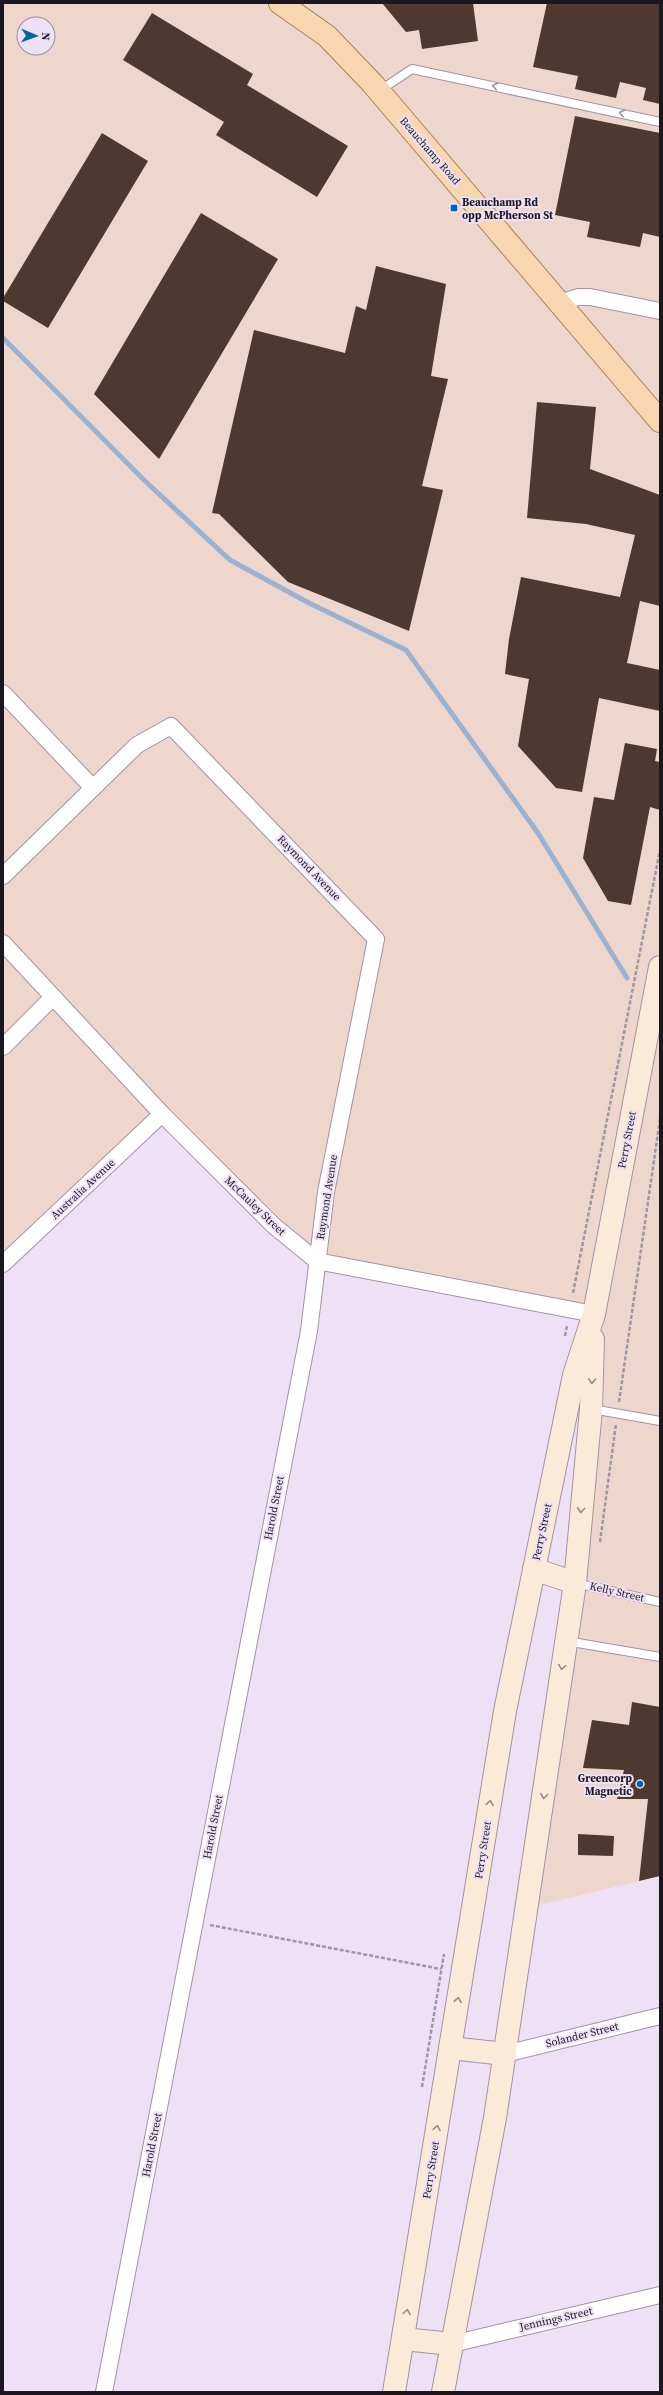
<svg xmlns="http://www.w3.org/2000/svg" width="663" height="2395" font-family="'Source Serif 4',serif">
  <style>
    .industrial { fill: #eed6cd; fill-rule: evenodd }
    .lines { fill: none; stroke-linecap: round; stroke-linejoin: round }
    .stream { stroke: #9ab2d1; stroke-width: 5 }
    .building { fill: #4d3930 }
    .lane-casing { stroke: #a193a7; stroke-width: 10 }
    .street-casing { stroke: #a193a7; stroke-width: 18 }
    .secondary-casing { stroke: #a193a7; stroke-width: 24 }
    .primary-casing { stroke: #a8815b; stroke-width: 24 }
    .path { stroke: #a095a5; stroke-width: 2.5; stroke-dasharray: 4 2; stroke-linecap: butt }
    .lane { stroke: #fff; stroke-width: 8 }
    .street { stroke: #fff; stroke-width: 16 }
    .secondary { stroke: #fcead8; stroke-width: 22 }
    .primary { stroke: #f8d6b0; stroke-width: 22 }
    .oneway { stroke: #99979a }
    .oneway2 { stroke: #978b84 }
    .poi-dot { fill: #0063af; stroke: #eee0f5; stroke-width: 1.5 }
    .labels { text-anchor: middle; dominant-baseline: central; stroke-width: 4; stroke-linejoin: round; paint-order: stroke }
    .street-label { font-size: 11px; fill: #1c171e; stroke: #eee0f5 }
    .poi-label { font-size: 11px; font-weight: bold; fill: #1c171e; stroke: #eee0f5; text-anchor: start }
  </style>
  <rect width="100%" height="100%" fill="#eee0f5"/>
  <path class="industrial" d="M3,3H660V1876L527,1908L594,1314L317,1261L162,1114L3,1264ZM24,24H48V48H24Z"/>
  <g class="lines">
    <polyline class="stream" points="3,338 145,481 230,560 309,603 406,650 538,833 627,978"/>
  </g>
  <g class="building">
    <polygon points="382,3 473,3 478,41 422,49 419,30 406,32"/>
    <polygon points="547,3 660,3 660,104 643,100 646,88 620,82 616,98 575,89 578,76 533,67"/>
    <polygon points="152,13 253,74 247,85 348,146 317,197 216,135 224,122 123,60"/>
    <polygon points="575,116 660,133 660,237 643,233 640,247 587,237 590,222 555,215"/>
    <polygon points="102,133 148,161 48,328 3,301 3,298"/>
    <polygon points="201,213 278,259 159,459 94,394"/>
    <polygon points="376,266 446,284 431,376 448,379 422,486 443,490 409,631 288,582 219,514 212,513 254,330 345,353 356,306 366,310"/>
    <polygon points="537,402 596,407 590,469 660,495 660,606 640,601 627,663 660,670 660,711 599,698 582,792 556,788 518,746 529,679 505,674 509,639 521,577 620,597 635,535 586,524 527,518"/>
    <polygon points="625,743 657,749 655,761 660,762 660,810 650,807 631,905 608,901 583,858 594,797 614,800"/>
    <polygon points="632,1702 660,1707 660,1876 639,1881 648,1799 617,1799 624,1770 583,1768 592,1720 629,1725"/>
    <polygon points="578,1834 614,1836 613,1856 578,1855"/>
  </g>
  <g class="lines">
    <defs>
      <g id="lane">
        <polyline points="379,91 412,69 660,122"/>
        <polyline points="592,1409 660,1421"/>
        <polyline points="575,1583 660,1602"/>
        <polyline points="566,1641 660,1657"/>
      </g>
      <g id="street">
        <polyline points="560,303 578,297 590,297 660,311"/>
        <polyline points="3,693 93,788"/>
        <polyline points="3,876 137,745 171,726 376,939 326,1192 309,1331 104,2392"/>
        <polyline points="3,943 162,1114 274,1226 317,1261 594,1314"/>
        <polyline points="3,1047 53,997"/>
        <polyline points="3,1264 162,1114"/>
        <polyline points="505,2054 660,2016"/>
        <polyline points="452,2344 660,2295"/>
      </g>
      <g id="secondary">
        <polyline points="534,1569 575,1583"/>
        <polyline points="450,2048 505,2054"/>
        <polyline points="403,2339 452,2344"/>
        <polyline points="394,2392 505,1711 574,1375 594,1314 660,967"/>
        <polyline points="443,2392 495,2118 575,1583 591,1409 593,1339"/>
      </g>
      <polyline id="primary" points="280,3 327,36 372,83 660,421"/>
    </defs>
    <use href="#lane" class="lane-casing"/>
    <use href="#street" class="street-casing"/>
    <use href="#secondary" class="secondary-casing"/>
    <use href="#primary" class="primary-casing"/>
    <g class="path">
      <polyline points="573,1293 660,850"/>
      <polyline points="565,1336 567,1326"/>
      <polyline points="619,1402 660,1119"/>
      <polyline points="600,1542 616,1424"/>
      <polyline points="210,1925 441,1969"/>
      <polyline points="422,2087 444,1954"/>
    </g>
    <use href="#lane" class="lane"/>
    <use href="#street" class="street"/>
    <use href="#secondary" class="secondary"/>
    <use href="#primary" class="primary"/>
  </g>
  <defs><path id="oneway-chevron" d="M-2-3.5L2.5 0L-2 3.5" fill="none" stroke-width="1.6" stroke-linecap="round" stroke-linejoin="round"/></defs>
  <g class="oneway">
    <use href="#oneway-chevron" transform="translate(495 86) rotate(-167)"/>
    <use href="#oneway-chevron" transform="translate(622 113) rotate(-168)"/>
  </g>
  <g class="oneway2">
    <use href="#oneway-chevron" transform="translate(592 1381) rotate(92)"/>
    <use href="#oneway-chevron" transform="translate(581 1510) rotate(95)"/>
    <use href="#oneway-chevron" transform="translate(562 1667) rotate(98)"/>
    <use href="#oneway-chevron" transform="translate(544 1796) rotate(98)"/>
    <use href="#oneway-chevron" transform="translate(490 1803) rotate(-81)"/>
    <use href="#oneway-chevron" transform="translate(458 2000) rotate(-81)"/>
    <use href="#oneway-chevron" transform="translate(437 2128) rotate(-81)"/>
    <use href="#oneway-chevron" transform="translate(407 2312) rotate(-81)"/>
  </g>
  <g class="poi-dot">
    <rect x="450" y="204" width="8" height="8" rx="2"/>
    <circle cx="640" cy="1784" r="4"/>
  </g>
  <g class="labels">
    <g class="street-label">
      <text transform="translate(430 151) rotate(49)">Beauchamp Road</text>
      <text transform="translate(309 868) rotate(46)">Raymond Avenue</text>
      <text transform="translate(627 1140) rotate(-79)">Perry Street</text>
      <text transform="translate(83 1189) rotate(-43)">Australia Avenue</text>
      <text transform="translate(327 1197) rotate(-81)">Raymond Avenue</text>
      <text transform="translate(255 1206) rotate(44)">McCauley Street</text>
      <text transform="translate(274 1508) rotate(-79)">Harold Street</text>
      <text transform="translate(542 1532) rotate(-78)">Perry Street</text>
      <text transform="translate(617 1592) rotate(13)">Kelly Street</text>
      <text transform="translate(213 1827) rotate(-79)">Harold Street</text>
      <text transform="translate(483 1850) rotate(-81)">Perry Street</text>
      <text transform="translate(582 2035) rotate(-14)">Solander Street</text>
      <text transform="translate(152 2145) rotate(-79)">Harold Street</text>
      <text transform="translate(431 2170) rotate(-81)">Perry Street</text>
      <text transform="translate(556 2319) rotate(-13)">Jennings Street</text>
    </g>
    <g class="poi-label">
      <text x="462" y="202">Beauchamp Rd<tspan x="462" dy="13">opp McPherson St</tspan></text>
      <text x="632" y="1778" text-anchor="end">Greencorp<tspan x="632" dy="13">Magnetic</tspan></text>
    </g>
  </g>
  <rect width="663" height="2395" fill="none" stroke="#1c171e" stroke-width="8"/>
  <g transform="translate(36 36) rotate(92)"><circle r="19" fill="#eee0f5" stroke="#9a909f"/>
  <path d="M0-3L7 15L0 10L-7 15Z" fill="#0063af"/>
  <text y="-6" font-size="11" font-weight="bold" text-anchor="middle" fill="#1c171e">N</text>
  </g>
</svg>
